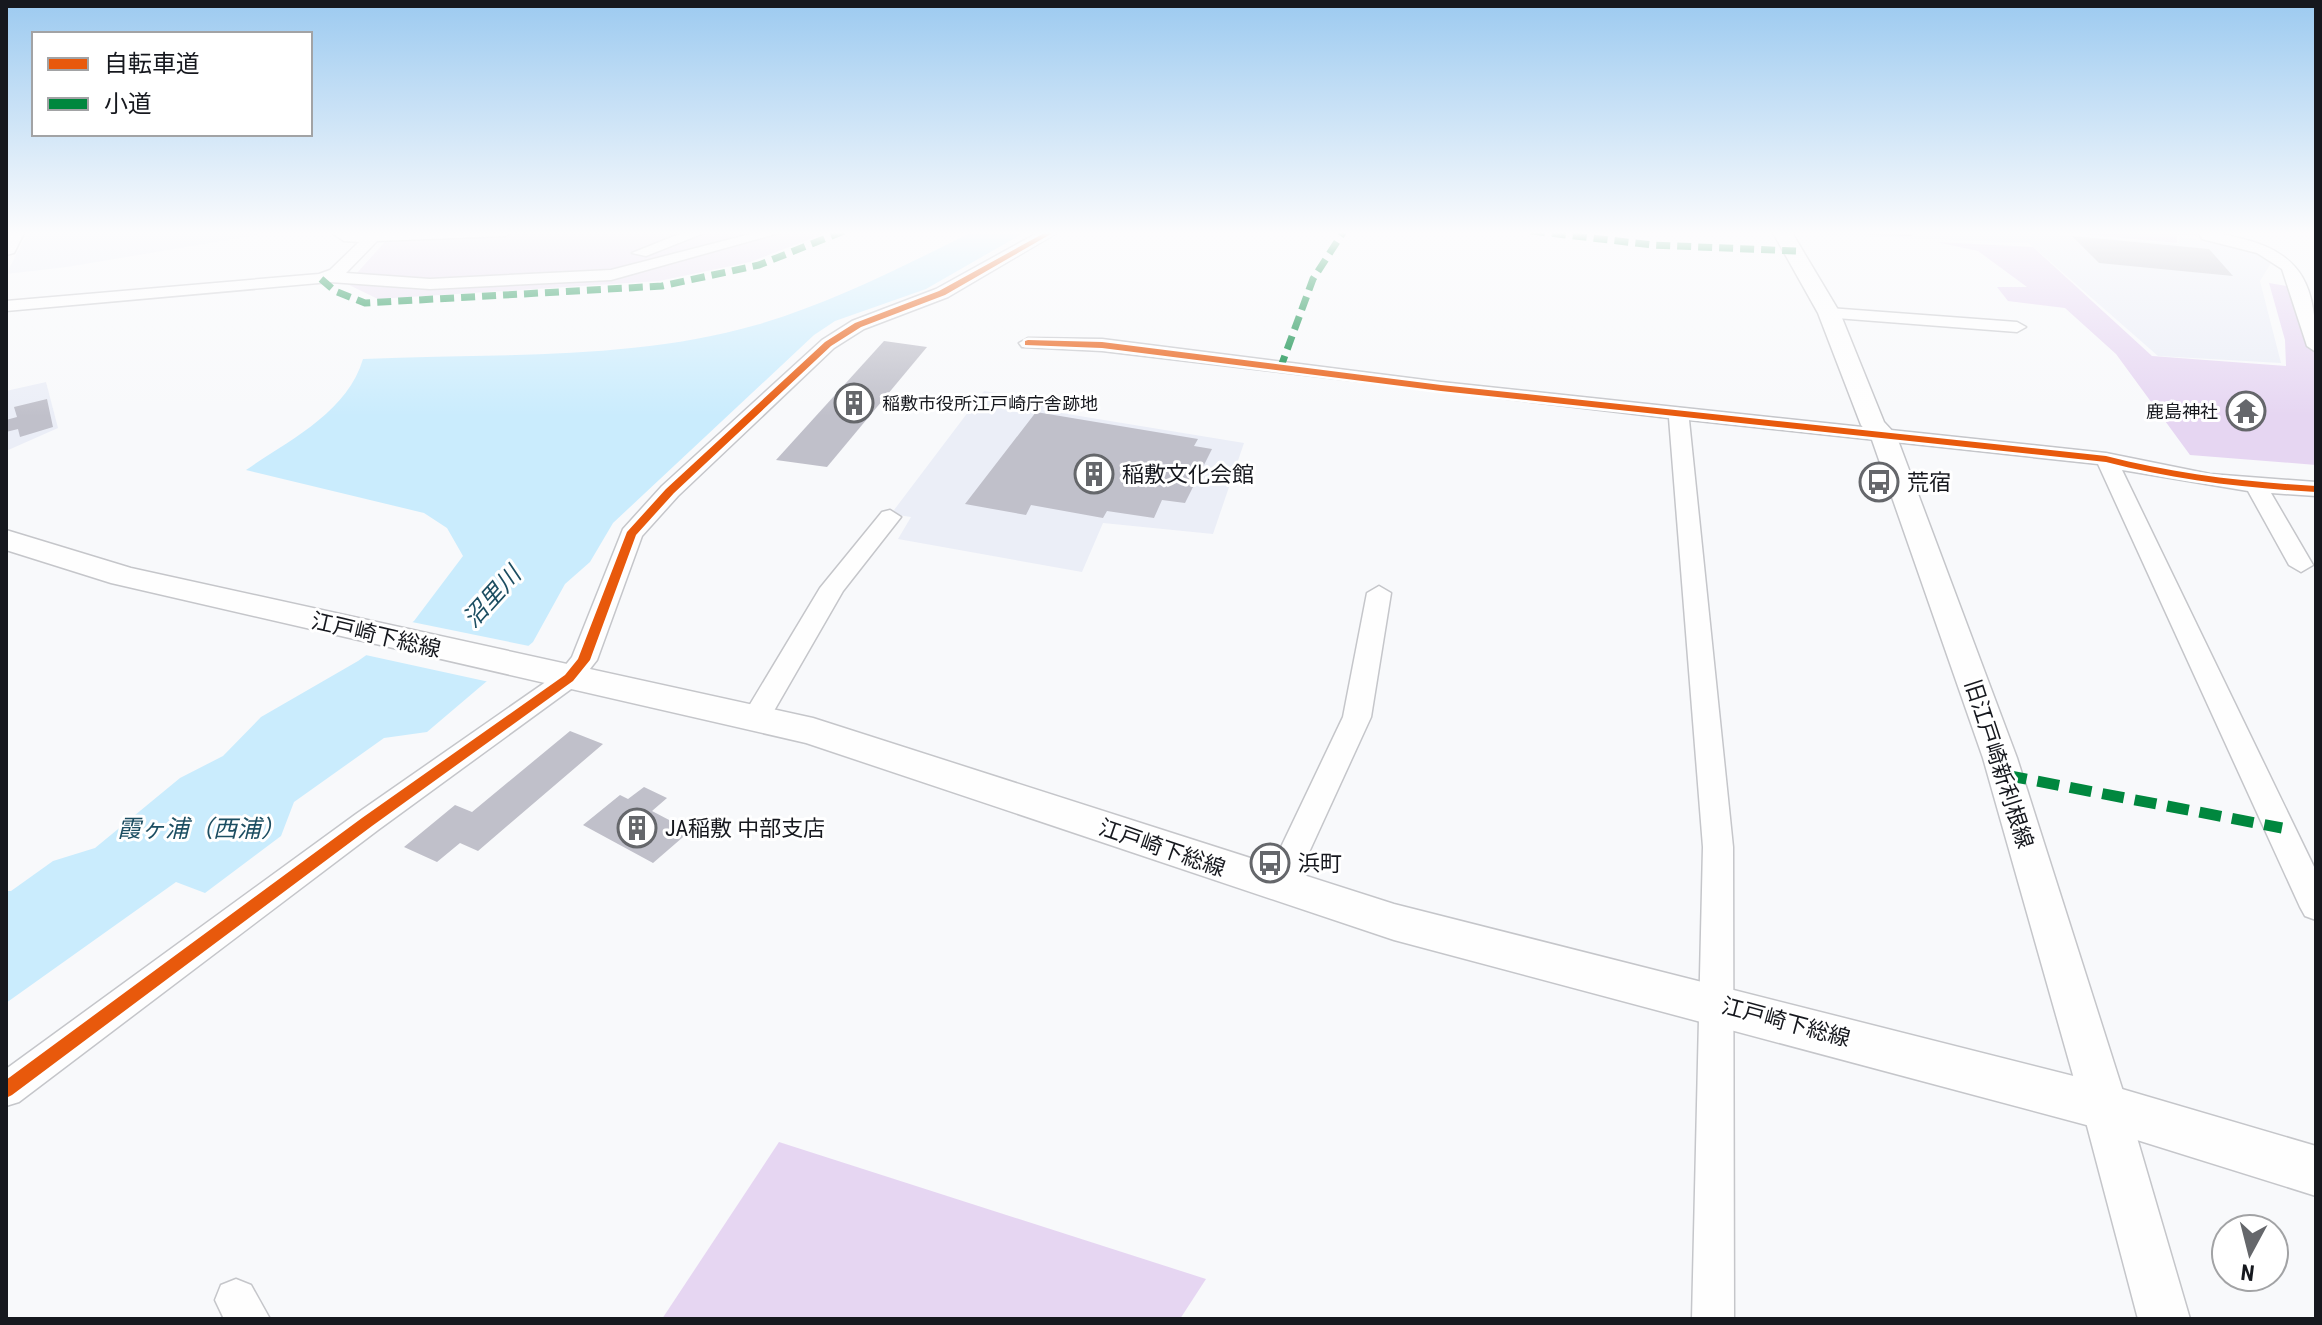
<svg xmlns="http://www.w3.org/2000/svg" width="2322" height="1325" viewBox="0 0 2322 1325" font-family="'Roboto Condensed','Noto Sans JP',sans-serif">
  <rect width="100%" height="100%" fill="#f8f9fb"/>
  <g fill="#ebeef7">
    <polygon points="29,231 281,231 67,267 6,274"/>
    <polygon points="1801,231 2045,231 2062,235 2179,244 2179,236 2276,255 2260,281 2281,363 2158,356 2029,243 1803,234"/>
    <polygon points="46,382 58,428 6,451 6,391"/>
    <polygon points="984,391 1048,401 1043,410 1244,443 1213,534 1103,523 1082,572 898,539 911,517 891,514"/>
  </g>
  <polygon fill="#e8def1" points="355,231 831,231 750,262 659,281 378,299 347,284 393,233 358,234"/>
  <g fill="#e6d6f2">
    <polygon points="2048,231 2205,231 2208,236 2177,235 2177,243"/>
    <polygon points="1936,242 2033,247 2152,356 2286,366 2285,340 2269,283 2293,287 2316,348 2316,465 2190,455 2116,354 2065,308 2008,301 1997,287 2027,287 1978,251"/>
    <polygon points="779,1142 1206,1279 1180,1319 662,1319"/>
  </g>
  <path fill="#caecfd" d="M974 231H1027L926 289 835 321 814 335 613 523 590 562 565 584 533 642 427 732 384 738 294 802 281 836 205 893 176 882 6 1003V891H11L53 861 95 848 180 778 223 756 261 717 358 661 414 621 463 556 447 528 424 513 246 470C289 440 347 413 363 359 492 353 631 361 756 325 832 303 904 266 974 231Z"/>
  <polygon fill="#f8f9fb" points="407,621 534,647 494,683 361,654"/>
  <g fill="#c0c0ca">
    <polygon points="1865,231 1907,231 1913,236 1870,235"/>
    <polygon points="2072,236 2209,249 2233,276 2099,263"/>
    <polygon points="884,341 927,347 827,467 776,460"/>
    <polygon points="47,399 53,427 20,437 18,429 6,432 6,420 17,417 14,407"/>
    <polygon points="1036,412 1198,439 1194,446 1212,449 1185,503 1162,500 1154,518 1107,511 1103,518 1031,505 1026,515 965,504"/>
    <polygon points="570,731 603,744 478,851 460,843 437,862 404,847 455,805 472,812"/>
    <polygon points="644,787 667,798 652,811 690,831 653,863 583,825 620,795 628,799"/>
  </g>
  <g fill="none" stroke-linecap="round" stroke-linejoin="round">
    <g stroke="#c5c6ca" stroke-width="3">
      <g id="minor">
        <polygon points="329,231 513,231 505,236 377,241 346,273 430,279 611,270 762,231 786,231 611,280 430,289 330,282 6,311 6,301 319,274 330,270 359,242 344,241"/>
        <polygon points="687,231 709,231 646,256 632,253"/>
        <polygon points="1041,231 1060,231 948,297 864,329 834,348 678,496 642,536 597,660 578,684 378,830 19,1102 6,1106 6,1069 356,814 560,672 572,657 623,529 662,486 822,340 852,321 936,289"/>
        <path d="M2198 231C2212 230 2225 235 2239 238 2305 253 2316 289 2316 352L2307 346 2282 269 2257 253 2202 239Z"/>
        <polygon points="1829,308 2017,322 2026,327 2017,332 1823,317 1823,309"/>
        <polygon points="1028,338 1102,339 1441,382 2106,453 2210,474 2316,482 2316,496 2271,493 2313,565 2301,572 2289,565 2248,491 2122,470 2316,871 2316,920 2305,916 2300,907 2098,464 1689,420 1733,847 1734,1319 1692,1319 1703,847 1669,418 1102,351 1022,347 1019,343"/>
        <polygon points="890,510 901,517 843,591 767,723 747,723 743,716 820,588 882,512"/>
        <polygon points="1379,586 1391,593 1371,717 1289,896 1278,899 1267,896 1262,887 1343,717 1367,593"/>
        <polygon points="236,1279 251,1285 270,1319 224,1319 215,1300 221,1285"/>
      </g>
    </g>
    <g stroke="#c5c6ca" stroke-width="3">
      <polygon id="tertiary" points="1772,231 1791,231 1840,313 1884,422 1896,435 2017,758 2128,1107 2190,1319 2138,1319 2082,1107 1983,758 1871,437 1861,425 1818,313"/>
    </g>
    <g stroke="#c5c6ca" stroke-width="3">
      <g id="secondary">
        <polygon points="6,231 25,231 14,253 6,255"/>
        <polygon points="6,530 131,568 813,718 1394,904 2105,1084 2316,1146 2316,1196 2105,1130 1394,940 806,743 111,583 6,550"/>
      </g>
    </g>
    <use href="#minor" fill="#fefefe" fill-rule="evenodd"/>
    <use href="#tertiary" fill="#fefefe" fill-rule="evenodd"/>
    <use href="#secondary" fill="#fefefe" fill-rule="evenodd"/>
    <g stroke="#00873e" stroke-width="7" stroke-dasharray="14 7" stroke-linecap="butt">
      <polyline points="1531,231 1653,245 1796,251"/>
      <polyline points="321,279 335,291 365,303 662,286 759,265 844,231"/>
      <polyline points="1280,369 1313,279 1344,231"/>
    </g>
    <polyline stroke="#00873e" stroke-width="11" stroke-dasharray="22 11" stroke-linecap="butt" points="2005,775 2282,828"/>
    <g stroke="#fff" stroke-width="5">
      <g id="cycleway">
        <polygon points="1048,231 1056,231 945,295 861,327 831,346 674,493 636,535 590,660 573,681 372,826 12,1095 6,1098 6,1080 362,818 565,675 578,659 627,532 666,489 825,342 855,323 939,291"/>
        <path d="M1028 340 1102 342 1441 385 2106 456C2175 474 2245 482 2316 486V492C2245 488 2175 480 2106 462L1441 391 1102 348 1025 345V341Z"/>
      </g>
    </g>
    <use href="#cycleway" fill="#e8590c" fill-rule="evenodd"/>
  </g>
  <linearGradient id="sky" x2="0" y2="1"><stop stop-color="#9ccaf0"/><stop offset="0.56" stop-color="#fcfcfd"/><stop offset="1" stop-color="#fcfcfd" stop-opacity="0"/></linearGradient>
  <rect width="2322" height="416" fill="url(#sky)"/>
  <defs>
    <g id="building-ring" transform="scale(2)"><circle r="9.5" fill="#fff" stroke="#65676b" stroke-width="1.5"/><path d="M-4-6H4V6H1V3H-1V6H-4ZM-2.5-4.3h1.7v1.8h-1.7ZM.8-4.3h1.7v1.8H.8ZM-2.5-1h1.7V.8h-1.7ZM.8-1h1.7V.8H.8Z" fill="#65676b"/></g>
    <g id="temple-ring" transform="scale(2)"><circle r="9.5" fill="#fff" stroke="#65676b" stroke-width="1.5"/><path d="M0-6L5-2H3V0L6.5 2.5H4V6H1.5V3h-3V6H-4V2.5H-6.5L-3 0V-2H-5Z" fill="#65676b"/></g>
    <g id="bus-ring" transform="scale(2)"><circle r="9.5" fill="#fff" stroke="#65676b" stroke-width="1.5"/><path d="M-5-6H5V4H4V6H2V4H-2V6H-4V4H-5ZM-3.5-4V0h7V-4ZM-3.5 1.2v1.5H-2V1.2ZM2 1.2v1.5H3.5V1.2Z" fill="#65676b"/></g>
  </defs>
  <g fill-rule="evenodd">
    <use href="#building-ring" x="854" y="403"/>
    <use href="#temple-ring" x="2246" y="411"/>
    <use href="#building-ring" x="1094" y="474"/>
    <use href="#bus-ring" x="1879" y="482"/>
    <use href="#building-ring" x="637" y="828"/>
    <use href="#bus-ring" x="1270" y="863"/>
  </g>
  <g text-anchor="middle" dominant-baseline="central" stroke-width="6" stroke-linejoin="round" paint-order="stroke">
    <g font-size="18" fill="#16181e" stroke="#fff" text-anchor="start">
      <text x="882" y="403">稲敷市役所江戸崎庁舎跡地</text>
      <text x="2218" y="411" text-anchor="end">鹿島神社</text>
    </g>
    <g font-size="22" fill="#16181e" stroke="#fff" text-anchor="start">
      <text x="1122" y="474">稲敷文化会館</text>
      <text x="1907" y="482">荒宿</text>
      <text x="665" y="828">JA稲敷 中部支店</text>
      <text x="1298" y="863">浜町</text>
    </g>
    <g font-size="22" fill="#16181e" stroke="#fff">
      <text transform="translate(376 635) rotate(13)">江戸崎下総線</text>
      <text transform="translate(1999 764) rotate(72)">旧江戸崎新利根線</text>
      <text transform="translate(1162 848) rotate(19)">江戸崎下総線</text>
      <text transform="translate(1786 1022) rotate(15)">江戸崎下総線</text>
    </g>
    <g font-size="24" font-style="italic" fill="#1c4e62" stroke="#fff">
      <text transform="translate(492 597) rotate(-48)">沼里川</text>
      <text x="201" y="829">霞ヶ浦（西浦）</text>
    </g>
  </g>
  <rect width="2322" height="1325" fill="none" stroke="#16181e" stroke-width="16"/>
  <rect x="32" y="32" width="280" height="104" fill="#ffffff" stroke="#a2a3a5" stroke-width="2"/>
  <rect x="48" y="58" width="40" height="12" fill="#e8590c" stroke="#a2a3a5" stroke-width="2"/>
  <text x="104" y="72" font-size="24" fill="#16181e">自転車道</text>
  <rect x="48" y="98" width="40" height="12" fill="#00873e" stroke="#a2a3a5" stroke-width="2"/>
  <text x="104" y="112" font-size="24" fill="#16181e">小道</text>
  <g transform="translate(2250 1253) rotate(187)"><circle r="38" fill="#ffffff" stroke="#a2a3a5" stroke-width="2"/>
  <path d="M0-6L14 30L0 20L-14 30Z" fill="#65676b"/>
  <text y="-12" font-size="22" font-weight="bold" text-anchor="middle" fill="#16181e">N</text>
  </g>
</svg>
